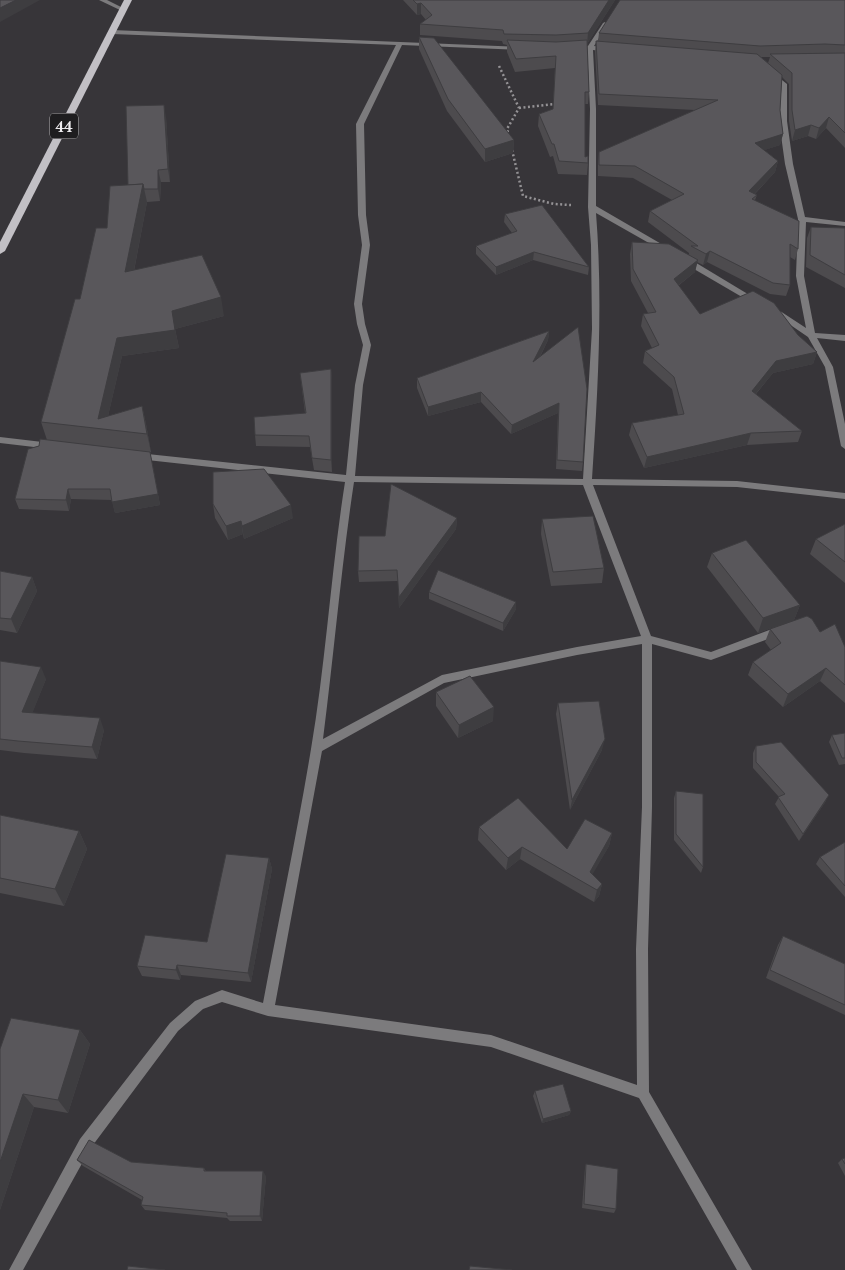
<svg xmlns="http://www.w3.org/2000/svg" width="845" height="1270" viewBox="0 0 845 1270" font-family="'PT Serif',serif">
  <rect width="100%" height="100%" fill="#373539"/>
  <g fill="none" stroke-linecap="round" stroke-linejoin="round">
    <g stroke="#949295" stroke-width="2.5" stroke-dasharray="2 2.5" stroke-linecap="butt">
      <polyline points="499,66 519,108 507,129 509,137"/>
      <polyline points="519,108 555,104"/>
      <polyline points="512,150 523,196 554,204 571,205"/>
    </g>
    <g fill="#7c7b7d" fill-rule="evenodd">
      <polygon points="99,0 107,0 127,10 122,11"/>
      <path d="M605 22 608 24 594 46 608 48 611 50 608 52 593 50 596 109V206L670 249 669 251H663L596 213C603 301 598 390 592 479L737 481 845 493V499L737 487 593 485 651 636 711 652 780 626 784 627 785 630 784 633 711 660 652 644V807L648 949 649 1092 752 1270H737L639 1098 491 1047 268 1016 222 1002 203 1009 178 1031 90 1149 23 1270H9L80 1139 170 1023 195 1001 222 990 263 1003C279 918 297 834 311 749 326 661 331 571 345 482L138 459 134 456 138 453 346 475 355 385 363 345 357 324 354 304 362 245 358 215 356 124 396 45 112 34 109 32 112 30 521 47V49L519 50 402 45 364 124 366 215 370 245 362 304 365 324 371 345 363 385 355 476 583 479 592 329 591 245 588 207 590 109 587 50 583 48 588 46 603 23ZM354 482 583 485 641 636 577 647 442 675 323 739C334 654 341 568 354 482ZM642 644V807L636 949 637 1085 491 1035 275 1005 322 751 444 683 577 655Z"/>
      <polygon points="772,72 787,84 787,121 793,164 805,217 845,222 845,226 806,222 804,276 815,333 845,335 845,341 817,338 833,367 845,424 845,449 841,446 825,367 808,337 770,311 771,309 777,309 806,328 796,276 798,219 785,164 779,121 781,85 769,74"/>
      <polygon points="682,258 688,258 761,302 760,304 754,304 682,262"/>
      <polygon points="0,437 51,443 55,446 51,449 0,443"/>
    </g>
    <polygon fill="#c2c0c5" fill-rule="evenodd" points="124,0 132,0 5,251 0,254 0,242"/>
  </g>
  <g fill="#4d4b4e" fill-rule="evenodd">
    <polygon points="403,0 615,0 587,44 589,92 588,104 585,104 585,157 588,163 587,175 558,174 553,156 550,157 538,126 539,114 553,109 555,68 515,72 507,52 507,45 503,44 502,41 420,35 420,24 426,20 421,14 417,15"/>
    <path d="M845 0V148L826 128 816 139 808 136 792 141 789 121V84L782 77 780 110 783 134 780 145 764 150 778 161 775 172 755 194 757 195 755 200 798 249 795 260 790 257V285L786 296 770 294 707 262 703 265 697 262 695 272 678 286 700 314 798 335 817 352 813 364 773 373 756 394 802 431 798 442 747 445 644 468 629 435 632 423 678 415 672 389 643 363 645 351 652 348 641 326 643 314 648 313 631 281 630 254 632 242 689 255V253L648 222 650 211 672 200 633 178 598 176V163L599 152 695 110 598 105 595 52 596 41H598L599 33ZM761 57H770L768 63Z"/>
    <polygon points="419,37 514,140 513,153 485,162 447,111 419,49"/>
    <polygon points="166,117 170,182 161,182 160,201 147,202 134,271 224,316 175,329 179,348 122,356 108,416 142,406 146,424 151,452 150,452 160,505 115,513 112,500 71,499 69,511 19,509 15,499 39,446 47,440 41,422 80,299 107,228 128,185"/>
    <polygon points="505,214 589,267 588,275 533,260 496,275 476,254 476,246 512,233 504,222"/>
    <polygon points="811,227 845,228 845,288 806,267 807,238"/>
    <polygon points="549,331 548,340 540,357 583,462 582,471 556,469 558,413 511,434 481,402 428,416 417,388 417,378"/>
    <polygon points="331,369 332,380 332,472 314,470 310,447 256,446 255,435 305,413 300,373"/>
    <polygon points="213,504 293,518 244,539 243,534 228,540 215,518"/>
    <polygon points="457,518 456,529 399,608 398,581 359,582 358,571 385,536"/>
    <polygon points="542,519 604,568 602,583 551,586 541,534"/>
    <polygon points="845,524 845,583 810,554 816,539"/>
    <polygon points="712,553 800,605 794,620 758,633 707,567"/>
    <polygon points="0,571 32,577 37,591 17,633 0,630"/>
    <polygon points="429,592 516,602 516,609 503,631 429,599"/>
    <polygon points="770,629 820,632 845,647 845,703 820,681 783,707 748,675 753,662 771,650 765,642"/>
    <polygon points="0,661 46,679 32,713 104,730 97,759 24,753 0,750"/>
    <polygon points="436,692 493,721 458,738 436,706"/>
    <polygon points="558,703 602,750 570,810 556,714"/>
    <polygon points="845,733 845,764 839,765 829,742 832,735"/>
    <polygon points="756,746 826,801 799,841 775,804 779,797 753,768 753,753"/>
    <polygon points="676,791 703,867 701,873 674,840 674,798"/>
    <polygon points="0,815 79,831 87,849 64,906 0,893"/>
    <polygon points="479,827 567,849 612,833 609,846 592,874 602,884 599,896 594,902 520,859 506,870 478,840"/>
    <polygon points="845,842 845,897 816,864 820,857"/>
    <polygon points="269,858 272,869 251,982 181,975 180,980 142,976 137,966 207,942"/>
    <polygon points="783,936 845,964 845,1015 766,978 778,945"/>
    <polygon points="80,1030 90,1044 68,1113 34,1107 0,1210 0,1049"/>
    <polygon points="535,1091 571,1111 569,1115 542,1123 533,1096"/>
    <polygon points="845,1158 845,1176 838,1163 842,1159"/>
    <polygon points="77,1160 131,1162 204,1168 206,1171 266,1176 262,1221 230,1221 227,1218 145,1210 141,1205 142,1200 83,1166"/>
    <polygon points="586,1164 616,1209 614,1213 582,1208 585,1168"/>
  </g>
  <g fill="#3e3d40">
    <polygon points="16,0 40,0 0,22 0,8"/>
    <polygon points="609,0 615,0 587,44 588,33"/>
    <polygon points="421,3 421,14 417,15 417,4"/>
    <polygon points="164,105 166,117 170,182 168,169"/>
    <polygon points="829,117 826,128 816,139 819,128"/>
    <polygon points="811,125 808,136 792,141 795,130"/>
    <polygon points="783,134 780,145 753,154 755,143"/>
    <polygon points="514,140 513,153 485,162 485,149"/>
    <polygon points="778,161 775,172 746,203 749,191"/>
    <polygon points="158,170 161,182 160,201 158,189"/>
    <polygon points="143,184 147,202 130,291 125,272"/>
    <polygon points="710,251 707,262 703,265 706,254"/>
    <polygon points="534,252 533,260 496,275 496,267"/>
    <polygon points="698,260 695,272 671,291 674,279"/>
    <polygon points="221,297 224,316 175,329 179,348 122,356 105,429 98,419 117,338 172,311"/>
    <polygon points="549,331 548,340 532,372 533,362"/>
    <polygon points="817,352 813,364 773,373 748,403 752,391 776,361"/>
    <polygon points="331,369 332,380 332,472 331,460"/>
    <polygon points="481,392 481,402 428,416 428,407"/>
    <polygon points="559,403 558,413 511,434 512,425"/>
    <polygon points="142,406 146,424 151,452 147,434"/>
    <polygon points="751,433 747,445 644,468 647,457"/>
    <polygon points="150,452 160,505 115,513 112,502"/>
    <polygon points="68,489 71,499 69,511 66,500"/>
    <polygon points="291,505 293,518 244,539 242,526"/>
    <polygon points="457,518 456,529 399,608 399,597"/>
    <polygon points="241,521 243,534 228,540 226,526"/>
    <polygon points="32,577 37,591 17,633 11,619"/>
    <polygon points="516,602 516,609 503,631 503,623"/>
    <polygon points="800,605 794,620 758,633 763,618"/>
    <polygon points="41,667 46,679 28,724 22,712"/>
    <polygon points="826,668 820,681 783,707 788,694"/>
    <polygon points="494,707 493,721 458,738 459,725"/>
    <polygon points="100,718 104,730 97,759 92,747"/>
    <polygon points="605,739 602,750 570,810 572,800"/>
    <polygon points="829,795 826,801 799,841 803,834"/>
    <polygon points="79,831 87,849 64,906 55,889"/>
    <polygon points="612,833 609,846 587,884 590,872"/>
    <polygon points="522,847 520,859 506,870 508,858"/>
    <polygon points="269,858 272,869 251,982 248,973"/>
    <polygon points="602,884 599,896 594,902 597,890"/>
    <polygon points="177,965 181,975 180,980 176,970"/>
    <polygon points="80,1030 90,1044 68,1113 58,1100"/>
    <polygon points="23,1094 34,1107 0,1210 0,1162"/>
    <polygon points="571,1111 569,1115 542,1123 543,1119"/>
    <polygon points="263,1171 266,1176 262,1221 260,1216"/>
  </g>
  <g fill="#59575b" stroke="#3e3d40">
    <polygon points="0,0 16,0 0,8"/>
    <polygon points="413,0 609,0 588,33 556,35 504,34 503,30 420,24 432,15 421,3 417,4"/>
    <polygon points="620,0 845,0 845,45 825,44 760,46 599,33"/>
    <polygon points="419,37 434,38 514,140 485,149 448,99"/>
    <polygon points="507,40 556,42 587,40 589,92 585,92 585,157 588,156 588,163 559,161 554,144 552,144 539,114 553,109 556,56 516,59"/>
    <polygon points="596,41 757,54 782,75 780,110 783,134 755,143 778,161 749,191 757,195 752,199 799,221 798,249 790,244 790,285 773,283 710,251 706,254 691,246 698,246 650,211 684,194 635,166 599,165 599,152 718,100 599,94"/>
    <polygon points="845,53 845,133 829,117 819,128 811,125 795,130 792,110 792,73 770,54"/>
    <polygon points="164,105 168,169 158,170 158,189 144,189 143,184 128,185 126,106"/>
    <polygon points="143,184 125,272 202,255 221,297 172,311 175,330 117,338 98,419 142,406 147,434 41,422 75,299 80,299 96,228 107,228 110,186"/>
    <polygon points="542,205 589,267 534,252 496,267 476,246 517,231 505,214"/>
    <polygon points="811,227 845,228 845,275 810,255"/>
    <polygon points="632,242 669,244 698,260 674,279 700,314 753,291 774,303 798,335 817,352 776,361 752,391 802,431 751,433 647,457 632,423 684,414 674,377 645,351 659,345 643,314 656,312 633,269"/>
    <polygon points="578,327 587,389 583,462 557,460 559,403 512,425 481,392 428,407 417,378 549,331 533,362"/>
    <polygon points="331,369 331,460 312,458 309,436 255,435 254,417 306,413 300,373"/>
    <polygon points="40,439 150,452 158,494 112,502 110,489 68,489 66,500 15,499 28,449 39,446"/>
    <polygon points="264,469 291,505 242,526 241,521 226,526 213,504 213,472"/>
    <polygon points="391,484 457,518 399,597 397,570 358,571 359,536 385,536"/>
    <polygon points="593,516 604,568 553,572 542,519"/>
    <polygon points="845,524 845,562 816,539"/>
    <polygon points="746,540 800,605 763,618 712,553"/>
    <polygon points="438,570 516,602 503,623 429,592"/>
    <polygon points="0,571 32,577 11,619 0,618"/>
    <polygon points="807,616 812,619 820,632 835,624 845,647 845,685 826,668 788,694 753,662 781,643 770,629"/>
    <polygon points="0,661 41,667 22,712 100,718 92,747 18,741 0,739"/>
    <polygon points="470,676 494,707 459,725 436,692"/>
    <polygon points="599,701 605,739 572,800 558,703"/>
    <polygon points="845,733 845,758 842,758 832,735"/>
    <polygon points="781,742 829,795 803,834 778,797 785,794 756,762 756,746"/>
    <polygon points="676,791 703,794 703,867 676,834"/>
    <polygon points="518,798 567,849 585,819 612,833 590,872 602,884 597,890 522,847 508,858 479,827"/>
    <polygon points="0,815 79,831 55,889 0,878"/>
    <polygon points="845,842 845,886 820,857"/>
    <polygon points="226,854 269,858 248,973 177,965 176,970 137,966 145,935 207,942"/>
    <polygon points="783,936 845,964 845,1005 770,970"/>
    <polygon points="11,1018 80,1030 58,1100 23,1094 0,1162 0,1049"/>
    <polygon points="563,1084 571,1111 543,1119 535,1091"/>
    <polygon points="89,1140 131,1162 204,1168 204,1171 263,1171 260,1216 227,1216 227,1213 141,1205 143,1197 77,1160"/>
    <polygon points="845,1158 845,1164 842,1159"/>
    <polygon points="586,1164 618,1169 616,1209 584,1204"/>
    <polygon points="128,1266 165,1270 127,1270"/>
    <polygon points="470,1266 512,1270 469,1270"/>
  </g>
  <g text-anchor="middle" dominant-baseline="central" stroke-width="5" stroke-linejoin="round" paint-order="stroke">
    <rect fill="#1e1d1f" stroke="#b0afb1" stroke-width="1" x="50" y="113.5" width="28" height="25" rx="4"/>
    <g font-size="15" font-weight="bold" fill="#efedf0">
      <text x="64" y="126">44</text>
    </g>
  </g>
</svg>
